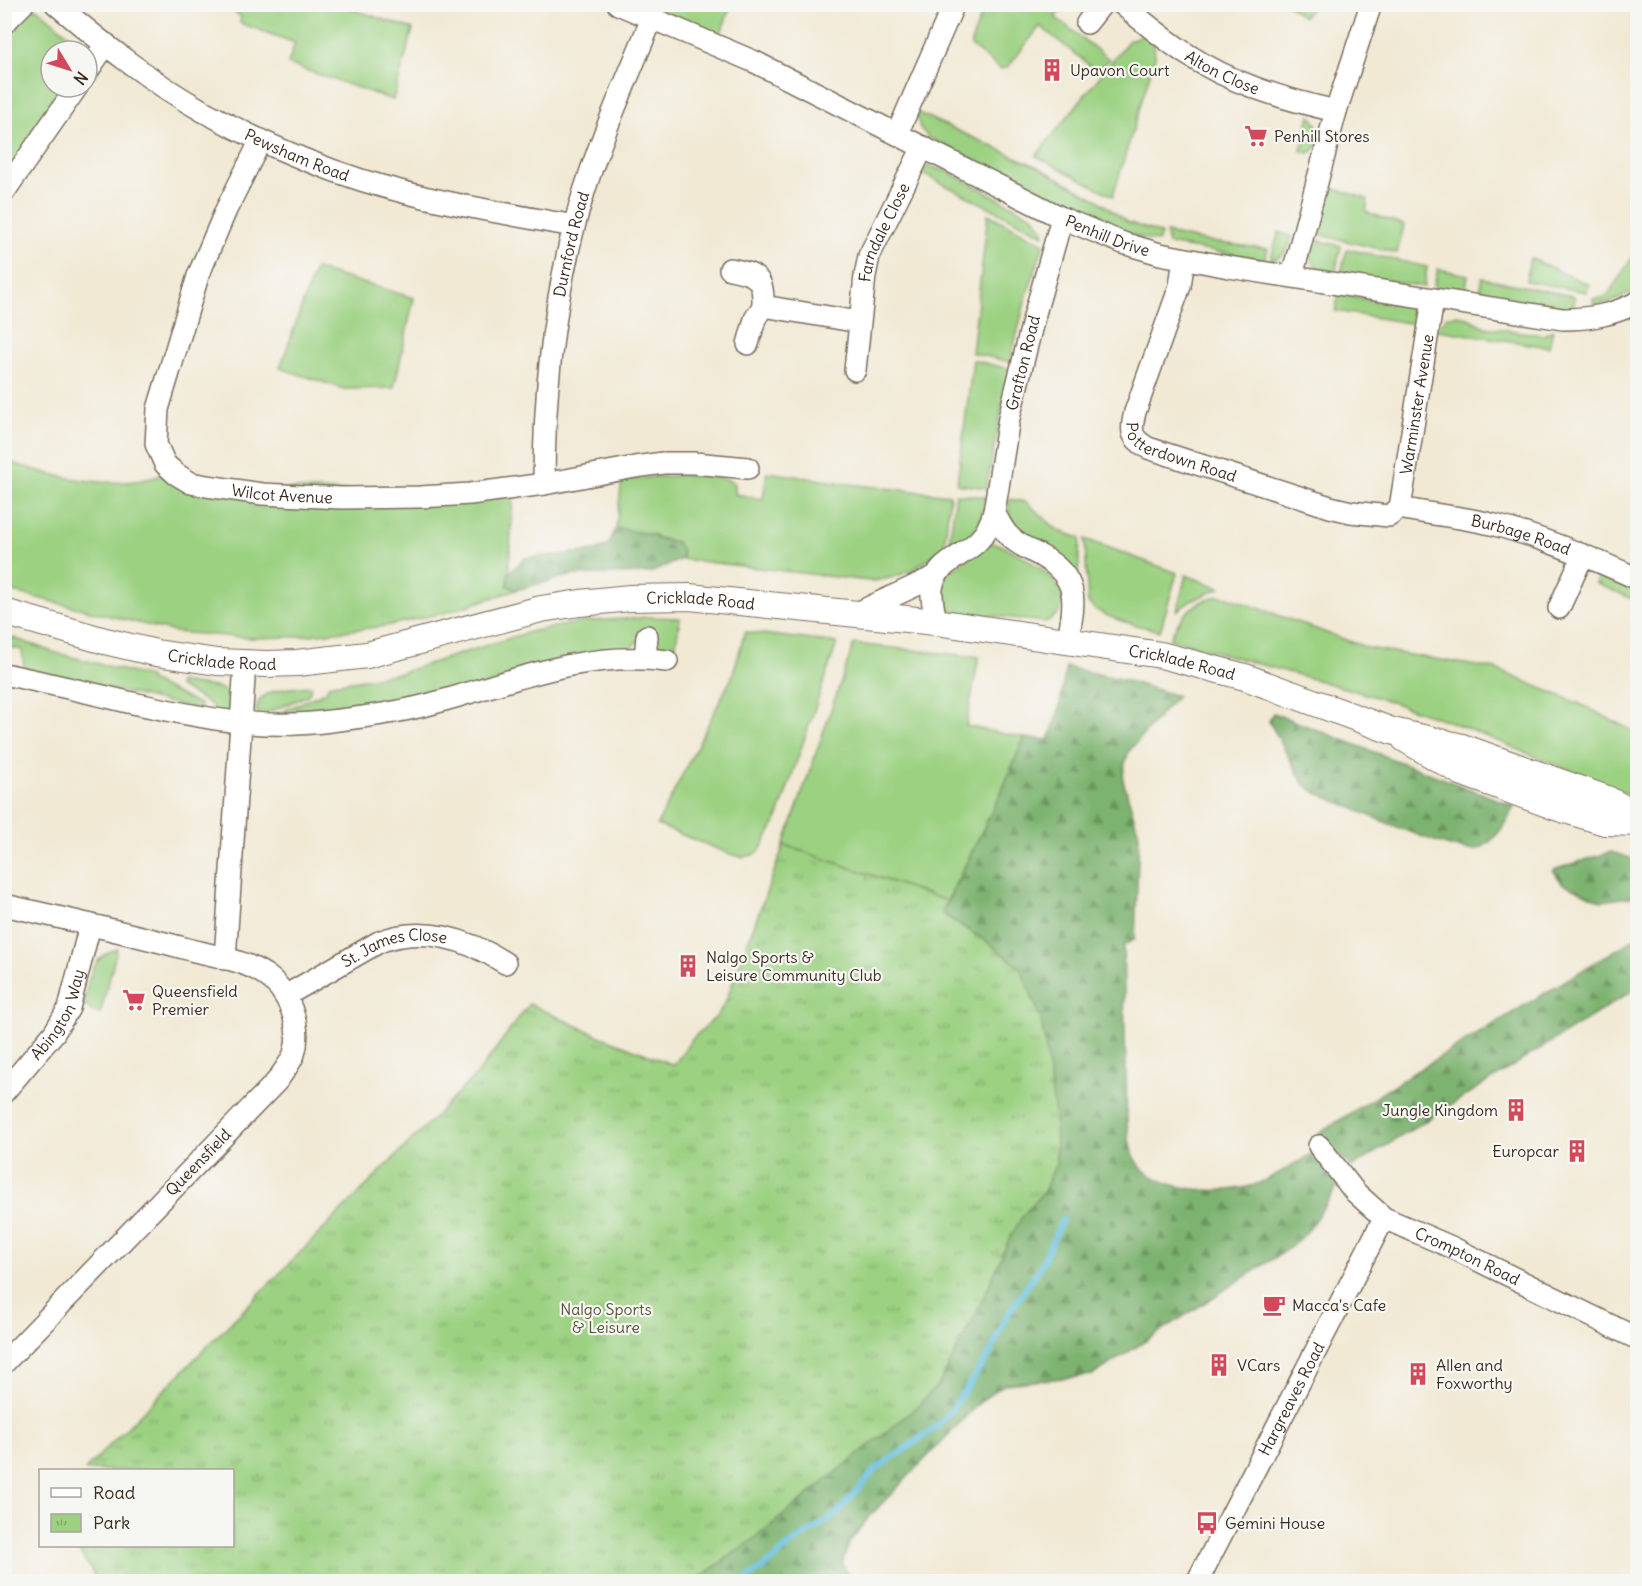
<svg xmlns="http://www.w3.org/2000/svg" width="1642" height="1586" viewBox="0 0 1642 1586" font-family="Delius,sans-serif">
  <defs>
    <pattern id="forest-firs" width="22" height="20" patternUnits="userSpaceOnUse" patternTransform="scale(1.5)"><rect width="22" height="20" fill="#7db370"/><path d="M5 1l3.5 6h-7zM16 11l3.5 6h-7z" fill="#68925b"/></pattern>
    <pattern id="park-tufts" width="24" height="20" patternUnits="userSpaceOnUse" patternTransform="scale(1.5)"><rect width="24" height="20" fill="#9cd182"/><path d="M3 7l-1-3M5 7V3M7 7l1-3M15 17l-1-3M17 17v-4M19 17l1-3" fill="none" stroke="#80aa6a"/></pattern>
  </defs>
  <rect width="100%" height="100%" fill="#f6f6f2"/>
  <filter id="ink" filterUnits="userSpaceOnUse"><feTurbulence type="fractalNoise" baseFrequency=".0167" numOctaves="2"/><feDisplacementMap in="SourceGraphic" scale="12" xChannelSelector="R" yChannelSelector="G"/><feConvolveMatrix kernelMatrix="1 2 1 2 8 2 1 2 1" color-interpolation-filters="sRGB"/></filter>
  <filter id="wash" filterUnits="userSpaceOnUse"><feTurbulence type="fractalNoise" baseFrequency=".008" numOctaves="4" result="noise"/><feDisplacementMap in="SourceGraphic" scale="24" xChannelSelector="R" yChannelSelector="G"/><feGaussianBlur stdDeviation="1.35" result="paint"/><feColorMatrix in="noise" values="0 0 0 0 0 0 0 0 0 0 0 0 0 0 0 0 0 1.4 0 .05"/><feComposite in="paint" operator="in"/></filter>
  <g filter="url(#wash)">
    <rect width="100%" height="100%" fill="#f1e9d4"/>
    <g fill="#9cd182" stroke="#6c7e50" stroke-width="1.5">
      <polygon points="729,4 731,5 720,36 647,5"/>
      <polygon points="225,5 339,5 413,29 393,100 288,64 295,43 240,23 241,17"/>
      <polygon points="985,5 1065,5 1055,17 1109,59 1098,72 1040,26 1008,67 1000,69 971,46 971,43"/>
      <polygon points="1288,5 1315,5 1303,17"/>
      <polygon points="30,8 37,9 43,13 87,51 51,51 51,87 66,87 5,178 5,32"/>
      <polygon points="1144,34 1154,43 1155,57 1113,196 1036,156 1128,41"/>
      <path d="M916 112 1038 167 1098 200 1127 222 1159 233 1161 235 1158 242C1115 232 1075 211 1036 191 1000 173 965 155 929 138L920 128Z"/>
      <path d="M1310 115C1320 126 1326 145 1309 153L1301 151Z"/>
      <polygon points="929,166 947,171 1034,217 1042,227 1044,235 919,172"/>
      <polygon points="1329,187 1368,199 1366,212 1404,225 1397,253 1317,234"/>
      <polygon points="988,214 1044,244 1025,301 1010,362 972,353"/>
      <path d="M1279 232 1292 237C1289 250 1283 257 1270 261Z"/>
      <polygon points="1166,233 1210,242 1268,249 1265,260 1168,244"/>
      <path d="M1313 239 1341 246 1335 273C1315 269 1308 263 1309 241Z"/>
      <polygon points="1347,249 1427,267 1424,287 1341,273"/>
      <polygon points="1637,250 1637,289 1619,299 1594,306 1593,299 1602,298 1608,295"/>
      <polygon points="1530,258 1590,285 1586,292 1526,281"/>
      <polygon points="315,269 414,298 394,388 344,389 280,368"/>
      <polygon points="1438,269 1468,275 1465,292 1435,289 1434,285"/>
      <polygon points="1482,278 1574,296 1574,308 1565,309 1484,296 1480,287"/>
      <polygon points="1339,294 1407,306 1417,316 1421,325 1335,311"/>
      <polygon points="1457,315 1466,317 1485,327 1543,335 1553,330 1549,347 1437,330 1446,317"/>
      <polygon points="973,360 1010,369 986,488 957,484"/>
      <path d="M4 460C52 477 113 492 162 475L177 485 513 497 508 586 516 590 447 612 386 626 293 637 252 638 175 632 5 590Z"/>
      <path d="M767 472 857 485 950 495 944 547C918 567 903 579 869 581L682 559V551L676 542 616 528 622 480C644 478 721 469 735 484V494L763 499Z"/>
      <polygon points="956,494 986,497 979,528 948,551"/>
      <path d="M1009 499 1026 502 1059 531 1080 538 1078 581 1020 534C1011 523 1008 514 1009 499Z"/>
      <path d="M1085 539 1177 573 1160 631C1136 624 1106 621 1088 603Z"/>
      <path d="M994 543C1019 550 1098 597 1045 622L953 611 946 606 941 597 945 576 985 545Z"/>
      <polygon points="1186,575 1220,588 1191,601 1177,611"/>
      <polygon points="1599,575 1605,575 1637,591 1637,601 1595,583"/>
      <path d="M1218 596 1228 597 1368 648 1495 669 1580 704 1637 733V798L1451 722 1373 696 1170 639C1179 616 1194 601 1218 596Z"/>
      <path d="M649 617 680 618 674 655C665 654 658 653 655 643L637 641 629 650 408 703 273 716 327 691 328 685 400 673 529 632 581 622Z"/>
      <polygon points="745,632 837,643 776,822 760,850 753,855 742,857 730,854 657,825 732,677"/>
      <polygon points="5,635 53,652 149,677 150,681 201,705 200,710 24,668 22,650 10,647 5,656"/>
      <polygon points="854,644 979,657 966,726 1024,738 1000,795 947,901 784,845"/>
      <path d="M179 682 220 688C229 694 232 701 229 711L212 712 213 706 210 704 178 686Z"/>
      <path d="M311 686 310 692 306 696 262 715 256 711C257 687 294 688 311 686Z"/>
      <path d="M117 949 100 1014 91 1011 84 1003C88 979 91 956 117 949Z"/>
    </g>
    <g fill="url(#forest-firs)" stroke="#5c6e47" stroke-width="1.5">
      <polygon points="616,528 654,535 657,539 676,542 682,551 682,559 650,573 573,575 516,590 508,586 508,574 525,558 596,551 608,545"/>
      <path d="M1066 667 1125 680 1177 696 1129 751 1124 767 1123 780 1139 834 1135 939 1123 946C1124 988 1125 1031 1126 1073 1127 1097 1124 1137 1135 1159 1153 1193 1226 1196 1257 1184 1276 1176 1295 1164 1313 1153L1339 1184 1306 1233 1291 1247 1093 1375 1005 1384 981 1401 869 1517 850 1541 842 1563 852 1581 694 1582 751 1541 918 1406 940 1382 983 1299 1008 1241 1023 1215 1044 1191 1056 1163 1055 1115 1041 1020 1020 968 987 942 942 913 1000 795 1024 738 1049 740 1059 709Z"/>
      <path d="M1273 713 1514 806C1506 823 1495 844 1475 850 1455 855 1340 803 1315 792L1303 783 1269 721Z"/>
      <polygon points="1611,852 1637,860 1637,896 1601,901 1562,883 1553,870"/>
      <polygon points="1637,937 1637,988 1352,1167 1316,1135 1415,1072"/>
    </g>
    <polygon fill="url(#park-tufts)" stroke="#6c7e50" stroke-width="1.5" points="784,845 947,901 942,914 987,942 1020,968 1041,1019 1055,1115 1056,1163 1044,1191 1023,1215 1008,1241 983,1299 940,1382 918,1406 751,1541 694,1581 98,1581 76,1546 232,1546 232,1470 85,1470 478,1073 529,1004 597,1035 674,1065 692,1039 717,1016 726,1001"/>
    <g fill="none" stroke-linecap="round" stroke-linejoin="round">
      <g stroke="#63c0e1" stroke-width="6">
        <polyline points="743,1582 775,1559 788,1546 835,1515 875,1470 936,1427 950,1412 991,1352 1006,1317 1040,1267 1062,1220"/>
        <polyline points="808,1582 809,1581"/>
      </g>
    </g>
  </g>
  <g filter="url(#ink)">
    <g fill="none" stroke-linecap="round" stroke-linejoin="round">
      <g stroke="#7b6d5e" stroke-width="24">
        <g id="minor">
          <path id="s1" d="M56 4C102 43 151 82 203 111 252 138 308 163 361 180 431 202 503 213 574 226"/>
          <path id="s2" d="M618 4 755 62 1062 218 1123 243 1160 254 1229 267 1563 319C1590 319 1613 315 1638 302"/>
          <path id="s3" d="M1122 4C1142 21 1163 38 1185 53 1230 83 1283 99 1336 111"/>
          <polyline points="4,23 23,4"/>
          <polyline points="1087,23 1102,4"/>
          <polyline points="87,72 106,44"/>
          <polyline points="897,134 954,4"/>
          <path id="s4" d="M261 140 226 210 198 276 158 409 156 444 165 464 176 474 191 483 207 486 262 494 341 498 420 497 470 494 544 484 635 467 663 463H694L748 468"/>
          <polyline points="4,192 77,87"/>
          <path id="s5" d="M1184 259 1180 286 1135 412C1130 432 1131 438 1148 448L1330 507 1351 512 1389 516 1400 508"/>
          <path d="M730 269C757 274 764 278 763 306L859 322"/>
          <polyline points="1292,276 1336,111 1371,4"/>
          <polyline points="748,344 755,319 763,306"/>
          <path id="s6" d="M855 370 865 276 869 256 923 147"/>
          <path id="s7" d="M544 484C544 397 552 312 574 227 591 158 625 85 652 18"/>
          <path id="s8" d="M1400 508C1432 515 1464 517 1495 525 1544 538 1592 558 1638 579"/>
          <path id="s9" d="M1400 508 1433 300"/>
          <path id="s10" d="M994 512 1009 418 1034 317 1062 218"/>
          <polyline points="1559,608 1583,555"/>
          <polyline points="857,613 936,576"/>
          <path d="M936 622C934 611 931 599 932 588 936 563 962 557 978 541 986 533 991 523 994 512 999 521 1002 529 1009 536 1018 545 1030 550 1041 556 1080 578 1075 600 1068 640"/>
          <polyline points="645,658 647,636"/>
          <path d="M4 674C46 683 87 692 128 702 198 717 258 731 330 721 367 717 405 712 441 701 516 680 587 650 667 661"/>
          <path d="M4 905C67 919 129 933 191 950 215 956 243 960 264 974 288 989 303 1026 294 1054 290 1064 283 1072 277 1081L4 1363"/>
          <polyline points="225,959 245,664"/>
          <path id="s11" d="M285 996 379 942C421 925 468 939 505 963"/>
          <path id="s12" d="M4 1092 54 1033 69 1008 90 925"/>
          <path id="s13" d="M1319 1146 1355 1192 1384 1218 1451 1247 1638 1339"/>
          <path id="s14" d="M1197 1582 1384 1218"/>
        </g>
      </g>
      <g stroke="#7b6d5e" stroke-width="28">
        <g id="major">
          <path id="s15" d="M4 612 105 641 156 653 217 662 267 664 297 663 367 655 541 609 580 603 630 598 689 597 936 622 1161 655 1245 677 1392 731 1462 747 1607 799 1638 816"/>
          <polyline points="1405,739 1461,772 1556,807 1605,822 1638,823"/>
        </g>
      </g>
      <use href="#minor" stroke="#fff" stroke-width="21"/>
      <use href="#major" stroke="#fff" stroke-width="26"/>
    </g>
  </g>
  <defs>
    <g id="building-bare" transform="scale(1.8)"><path d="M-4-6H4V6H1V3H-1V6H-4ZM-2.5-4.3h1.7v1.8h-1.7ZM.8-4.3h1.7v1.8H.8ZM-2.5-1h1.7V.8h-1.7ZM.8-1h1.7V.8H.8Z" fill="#d1495b" stroke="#f6f6f2" stroke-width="2.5" paint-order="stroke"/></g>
    <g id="supermarket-bare" transform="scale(1.8)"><path d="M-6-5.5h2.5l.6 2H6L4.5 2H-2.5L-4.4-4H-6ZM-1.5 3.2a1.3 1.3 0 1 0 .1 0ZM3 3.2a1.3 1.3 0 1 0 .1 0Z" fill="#d1495b" stroke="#f6f6f2" stroke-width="2.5" paint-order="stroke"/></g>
    <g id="cafe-bare" transform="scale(1.8)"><path d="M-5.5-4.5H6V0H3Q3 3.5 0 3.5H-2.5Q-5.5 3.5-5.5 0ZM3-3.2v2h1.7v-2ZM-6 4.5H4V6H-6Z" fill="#d1495b" stroke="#f6f6f2" stroke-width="2.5" paint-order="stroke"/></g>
    <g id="bus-bare" transform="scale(1.8)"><path d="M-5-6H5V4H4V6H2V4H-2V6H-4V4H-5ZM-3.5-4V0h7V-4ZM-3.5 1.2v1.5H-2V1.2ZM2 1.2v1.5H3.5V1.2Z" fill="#d1495b" stroke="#f6f6f2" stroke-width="2.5" paint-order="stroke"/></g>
  </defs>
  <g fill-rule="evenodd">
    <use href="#building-bare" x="1052" y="70"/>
    <use href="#supermarket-bare" x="1256" y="136"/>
    <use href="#building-bare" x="688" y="966"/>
    <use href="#supermarket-bare" x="134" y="1000"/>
    <use href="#building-bare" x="1516" y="1110"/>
    <use href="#building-bare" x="1577" y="1151"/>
    <use href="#cafe-bare" x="1274" y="1305"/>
    <use href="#building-bare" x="1219" y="1365"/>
    <use href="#building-bare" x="1418" y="1374"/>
    <use href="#bus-bare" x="1207" y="1523"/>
  </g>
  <g text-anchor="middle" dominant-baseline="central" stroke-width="4.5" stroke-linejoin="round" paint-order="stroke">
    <g font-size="16" fill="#3b2a1e" stroke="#f6f6f2" text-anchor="start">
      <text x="1070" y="70">Upavon Court</text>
      <text x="1274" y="136">Penhill Stores</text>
      <text x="706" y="957">Nalgo Sports &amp;<tspan x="706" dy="18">Leisure Community Club</tspan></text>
      <text x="152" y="991">Queensfield<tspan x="152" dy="18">Premier</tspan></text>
      <text x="1498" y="1110" text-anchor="end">Jungle Kingdom</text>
      <text x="1559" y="1151" text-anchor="end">Europcar</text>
      <text x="1292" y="1305">Macca's Cafe</text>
      <text x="1237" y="1365">VCars</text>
      <text x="1436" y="1365">Allen and<tspan x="1436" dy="18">Foxworthy</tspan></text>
      <text x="1225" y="1523">Gemini House</text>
    </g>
    <g font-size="16" fill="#3b2a1e" stroke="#f6f6f2">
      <text stroke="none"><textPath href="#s3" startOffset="122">Alton Close</textPath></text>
      <text stroke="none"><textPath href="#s1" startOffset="286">Pewsham Road</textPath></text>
      <text stroke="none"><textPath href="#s6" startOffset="142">Farndale Close</textPath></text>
      <text stroke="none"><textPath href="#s2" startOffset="542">Penhill Drive</textPath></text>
      <text stroke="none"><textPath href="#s7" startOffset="242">Durnford Road</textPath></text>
      <text stroke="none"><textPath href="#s10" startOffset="152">Grafton Road</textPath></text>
      <text stroke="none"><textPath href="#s9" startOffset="105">Warminster Avenue</textPath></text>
      <text stroke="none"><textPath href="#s5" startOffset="234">Potterdown Road</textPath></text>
      <text stroke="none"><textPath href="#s4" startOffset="470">Wilcot Avenue</textPath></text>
      <text stroke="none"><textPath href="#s8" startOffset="124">Burbage Road</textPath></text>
      <text stroke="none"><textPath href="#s15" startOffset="710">Cricklade Road</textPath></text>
      <text stroke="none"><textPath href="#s15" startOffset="224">Cricklade Road</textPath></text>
      <text stroke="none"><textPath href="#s15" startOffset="1196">Cricklade Road</textPath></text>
      <text stroke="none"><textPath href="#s11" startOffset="122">St. James Close</textPath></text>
      <text stroke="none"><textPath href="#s12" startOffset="96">Abington Way</textPath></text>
      <text transform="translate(198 1162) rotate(-46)">Queensfield</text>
      <text stroke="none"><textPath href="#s13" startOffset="189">Crompton Road</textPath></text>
      <text stroke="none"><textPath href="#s14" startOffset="206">Hargreaves Road</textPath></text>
    </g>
    <g font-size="16" fill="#535437" stroke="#f6f6f2">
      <text x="606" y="1309">Nalgo Sports<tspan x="606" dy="18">&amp; Leisure</tspan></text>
    </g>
  </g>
  <rect width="1642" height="1586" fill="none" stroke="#f6f6f2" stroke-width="24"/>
  <rect x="39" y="1469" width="195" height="78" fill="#f6f6f2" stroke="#aba49d" stroke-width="1.5"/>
  <rect x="51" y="1488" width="30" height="9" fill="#ffffff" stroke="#aba49d" stroke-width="1.5"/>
  <text x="93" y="1499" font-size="18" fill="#3b2a1e">Road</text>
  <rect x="51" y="1514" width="30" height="18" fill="url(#park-tufts)" stroke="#aba49d" stroke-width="1.5"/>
  <text x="93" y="1529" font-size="18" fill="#3b2a1e">Park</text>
  <g transform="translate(69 69) rotate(128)"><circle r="28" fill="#f6f6f2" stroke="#aba49d" stroke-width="1.5"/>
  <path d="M0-4.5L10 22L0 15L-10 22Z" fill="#d1495b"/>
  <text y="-9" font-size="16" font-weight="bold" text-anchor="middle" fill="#3b2a1e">N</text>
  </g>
</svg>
